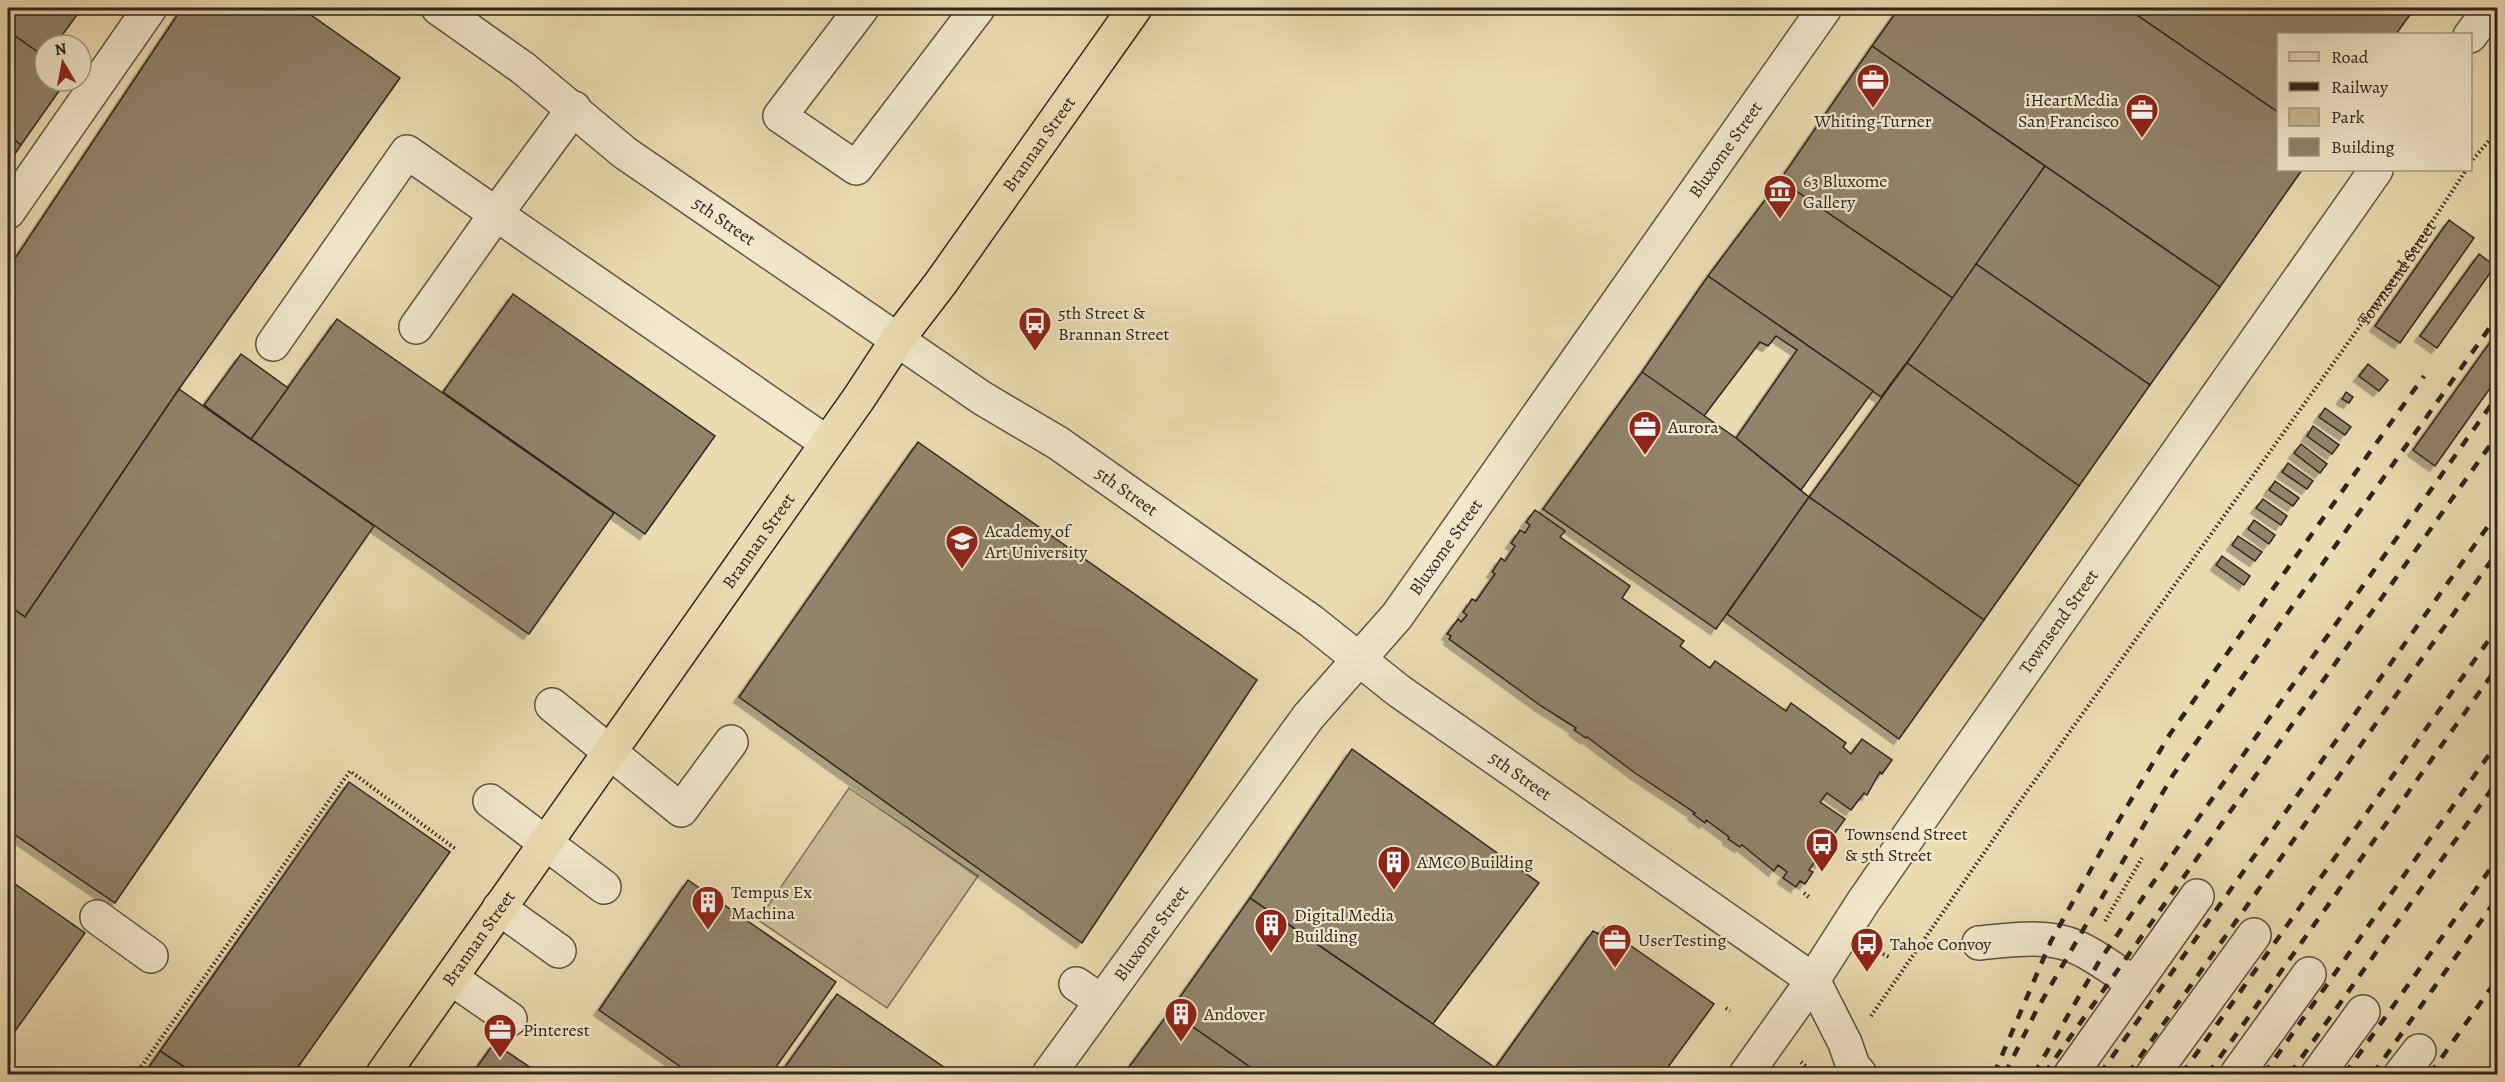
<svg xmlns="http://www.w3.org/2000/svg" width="2505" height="1082" viewBox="0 0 2505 1082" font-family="Alegreya,serif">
  <defs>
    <filter id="shadow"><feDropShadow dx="-5.5" dy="5.5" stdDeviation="0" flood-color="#0004"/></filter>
  </defs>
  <rect width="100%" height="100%" fill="#ebdbb1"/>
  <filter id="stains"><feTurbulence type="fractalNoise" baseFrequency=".00333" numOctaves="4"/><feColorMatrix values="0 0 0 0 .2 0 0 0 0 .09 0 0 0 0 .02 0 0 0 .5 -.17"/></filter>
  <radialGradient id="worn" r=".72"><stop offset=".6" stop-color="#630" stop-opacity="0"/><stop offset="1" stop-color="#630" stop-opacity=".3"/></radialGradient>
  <polygon fill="#cbbc98" stroke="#7e705b" stroke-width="1.5" points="849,788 978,876 887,1008 758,920"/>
  <g fill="#91836a" stroke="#30241e" stroke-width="1.5" filter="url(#shadow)">
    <polygon points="8,8 82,8 55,45 45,45 45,57 8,31"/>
    <polygon points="182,8 301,8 400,78 179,389 25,617 8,605 8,269"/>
    <polygon points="1899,8 2127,8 2278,112 2278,170 2302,170 2220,287 1872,46"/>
    <polygon points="2127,8 2415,8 2396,34 2278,34 2278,112"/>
    <polygon points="8,31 45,57 45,81 66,81 21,145 8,135"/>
    <polygon points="1872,46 2045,166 1954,299 1780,180"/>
    <polygon points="8,135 21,145 8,164"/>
    <polygon points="2045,166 2220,287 2150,385 1976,264"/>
    <polygon points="1780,180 1954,299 1881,397 1708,276"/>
    <polygon points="2449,220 2474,238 2400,343 2375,326"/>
    <polygon points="2479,254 2495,266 2437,348 2420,336"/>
    <polygon points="1976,264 2150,385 2079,486 1907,363"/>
    <polygon points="1708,276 1873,391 1801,490 1736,438 1797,350 1776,336 1768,346 1760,342 1704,416 1642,372"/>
    <polygon points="513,294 715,436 645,534 443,392"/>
    <polygon points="337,319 614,513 529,634 251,439"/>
    <polygon points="2498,331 2498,377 2435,466 2413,450"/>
    <polygon points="241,354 288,388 251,439 204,405"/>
    <polygon points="1907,363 2079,486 1984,620 1809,497"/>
    <polygon points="2368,364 2388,380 2379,391 2359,376"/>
    <polygon points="1642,372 1736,438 1809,497 1716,629 1543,509"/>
    <polygon points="179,389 374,526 115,903 8,830 8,605 25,617"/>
    <polygon points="2346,392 2353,397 2349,403 2342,399"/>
    <polygon points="2325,408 2351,427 2345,435 2319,417"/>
    <polygon points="2313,426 2339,445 2332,454 2307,436"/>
    <polygon points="918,442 1257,680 1082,943 739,697"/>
    <polygon points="2301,444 2327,464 2320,473 2294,453"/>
    <polygon points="2288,463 2313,481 2307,489 2282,472"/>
    <polygon points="2275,481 2299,498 2293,506 2269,490"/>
    <polygon points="1809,497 1984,620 1899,739 1727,614"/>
    <polygon points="2263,499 2287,516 2281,525 2256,508"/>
    <polygon points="1535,510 1565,531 1560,537 1630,586 1622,598 1684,641 1680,646 1710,668 1715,661 1786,711 1791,703 1846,743 1843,747 1851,754 1862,739 1892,760 1882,774 1880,772 1867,795 1864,793 1851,810 1827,793 1820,802 1845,819 1825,847 1829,850 1820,863 1816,860 1809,870 1813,872 1805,884 1800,881 1796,887 1783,878 1787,872 1778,865 1774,871 1742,845 1740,847 1728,839 1729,837 1706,820 1705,823 1693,814 1695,813 1635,773 1587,737 1586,738 1574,730 1576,728 1541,706 1449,639 1451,636 1447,634 1458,619 1461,622 1467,615 1463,612 1472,599 1476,601 1495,574 1492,572 1501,558 1505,561 1515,546 1511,543 1520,530 1525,533 1530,525 1526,522"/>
    <polygon points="2254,520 2275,535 2269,544 2248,529"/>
    <polygon points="2238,536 2262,552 2255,561 2232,545"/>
    <polygon points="2222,556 2250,576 2244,585 2216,565"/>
    <polygon points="1352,749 1539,883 1433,1024 1250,898"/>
    <polygon points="349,782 450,852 293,1074 195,1074 160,1051"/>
    <polygon points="8,879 85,933 8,1041"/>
    <polygon points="688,880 836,982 771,1074 691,1074 599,1010"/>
    <polygon points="1250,898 1433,1024 1504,1074 1260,1074 1170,1011"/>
    <polygon points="1604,927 1714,1004 1663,1074 1504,1074 1495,1068 1593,931 1599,934"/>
    <polygon points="837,994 954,1074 780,1074"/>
    <polygon points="1170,1011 1260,1074 1124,1074"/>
    <polygon points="494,1043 540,1074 472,1074"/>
    <polygon points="160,1051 195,1074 144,1074"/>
  </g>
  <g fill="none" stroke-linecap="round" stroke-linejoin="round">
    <g stroke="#5f5243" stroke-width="36">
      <g id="minor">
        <path id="s2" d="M438 8 523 68 625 153 982 398 1058 443 1311 621 1399 691 1813 980 1845 1043 1853 1066 1860 1074"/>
        <polyline points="862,8 780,116 856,168 978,8"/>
        <polyline points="2470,36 2491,8"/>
        <polyline points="574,108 496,214 827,443"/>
        <polyline points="8,212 150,8"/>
        <polyline points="273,344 407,152 496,214 416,327"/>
        <polyline points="552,705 681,810 731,742"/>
        <polyline points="490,801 604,887"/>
        <polyline points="499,908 559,951"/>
        <polyline points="97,917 151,956"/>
        <path d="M1979 943C2010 940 2047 934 2076 947 2097 956 2115 971 2135 984"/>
        <polyline points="451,978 510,1019"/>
        <polyline points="1076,984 1101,1001"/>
        <path id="s3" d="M1049 1074 1308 717 1397 616 1825 8"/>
        <path id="s4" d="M1746 1074 1813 980 1863 902 1951 775 2376 170"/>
        <polyline points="2071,1074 2197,896"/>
        <polyline points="2153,1074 2254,935"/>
        <polyline points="2237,1074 2309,974"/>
        <polyline points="2318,1074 2363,1012"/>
        <polyline points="2401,1074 2419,1051"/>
      </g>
    </g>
    <g stroke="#30241e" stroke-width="36">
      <g id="major">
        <path id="s5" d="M383 1074 859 398 897 340 940 284 1135 8"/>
      </g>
    </g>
    <g stroke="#30241e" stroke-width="4" stroke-dasharray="1.5 3" stroke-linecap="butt">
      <polyline points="2470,163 2498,130"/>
      <polyline points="1804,893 1810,898"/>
      <polyline points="2105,921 2142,858"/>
      <polyline points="1883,954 1889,957"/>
      <polyline points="1726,1008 1730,1011"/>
      <path id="s1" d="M1871 1016 2018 804 2405 263 2466 170"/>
      <polyline points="1801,1062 1809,1069"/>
      <polyline points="136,1074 350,771 457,850"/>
    </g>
    <use href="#minor" stroke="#f2e8cc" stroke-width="33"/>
    <use href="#major" stroke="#ebdbb1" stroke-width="33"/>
    <g stroke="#30241e" stroke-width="4.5" stroke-dasharray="10 10" stroke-linecap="butt">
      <polyline points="1994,1074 2051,941 2109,837 2170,734 2424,376"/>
      <polyline points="2005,1074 2036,1011 2173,775 2498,316"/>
      <polyline points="2034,1074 2100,960 2161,871 2498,395"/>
      <polyline points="2044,1074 2498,434"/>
      <polyline points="2100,1074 2498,512"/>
      <polyline points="2128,1074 2498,551"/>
      <polyline points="2182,1074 2498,627"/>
      <polyline points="2208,1074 2498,666"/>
      <polyline points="2264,1074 2498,742"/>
      <polyline points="2290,1074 2498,780"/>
      <polyline points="2345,1074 2498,858"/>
      <polyline points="2373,1074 2498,897"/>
      <polyline points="2430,1074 2498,978"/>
    </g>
  </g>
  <defs>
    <g id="office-pin" transform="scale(1.725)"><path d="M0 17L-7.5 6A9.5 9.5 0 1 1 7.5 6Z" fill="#8f2418" stroke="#f2e8cc"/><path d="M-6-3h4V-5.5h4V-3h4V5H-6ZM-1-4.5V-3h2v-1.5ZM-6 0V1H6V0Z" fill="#fff"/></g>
    <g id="museum-pin" transform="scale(1.725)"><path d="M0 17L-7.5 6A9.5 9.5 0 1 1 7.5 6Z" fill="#8f2418" stroke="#f2e8cc"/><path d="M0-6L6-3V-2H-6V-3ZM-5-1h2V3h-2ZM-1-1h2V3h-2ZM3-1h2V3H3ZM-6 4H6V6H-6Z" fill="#fff"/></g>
    <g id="bus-pin" transform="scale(1.725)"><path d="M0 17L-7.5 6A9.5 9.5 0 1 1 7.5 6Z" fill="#8f2418" stroke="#f2e8cc"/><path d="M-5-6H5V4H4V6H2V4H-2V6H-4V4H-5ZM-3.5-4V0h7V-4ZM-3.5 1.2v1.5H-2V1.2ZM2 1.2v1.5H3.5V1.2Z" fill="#fff"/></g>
    <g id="university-pin" transform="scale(1.725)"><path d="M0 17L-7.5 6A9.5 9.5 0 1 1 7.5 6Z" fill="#8f2418" stroke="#f2e8cc"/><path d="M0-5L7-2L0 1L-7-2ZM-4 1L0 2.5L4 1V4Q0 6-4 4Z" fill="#fff"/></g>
    <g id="building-pin" transform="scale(1.725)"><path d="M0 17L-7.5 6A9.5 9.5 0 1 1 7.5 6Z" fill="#8f2418" stroke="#f2e8cc"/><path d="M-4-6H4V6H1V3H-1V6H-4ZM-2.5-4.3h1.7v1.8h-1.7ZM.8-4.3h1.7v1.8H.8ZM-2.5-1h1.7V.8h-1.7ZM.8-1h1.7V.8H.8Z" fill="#fff"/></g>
  </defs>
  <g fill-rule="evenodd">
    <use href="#office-pin" x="1873" y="80"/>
    <use href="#office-pin" x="2142" y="110"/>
    <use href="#museum-pin" x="1780" y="191"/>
    <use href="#bus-pin" x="1035" y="323"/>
    <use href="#office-pin" x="1645" y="427"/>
    <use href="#university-pin" x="962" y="541"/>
    <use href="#bus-pin" x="1822" y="844"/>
    <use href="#building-pin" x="1394" y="862"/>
    <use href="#building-pin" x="708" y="902"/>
    <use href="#building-pin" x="1271" y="925"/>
    <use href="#office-pin" x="1615" y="940"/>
    <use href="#bus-pin" x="1867" y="944"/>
    <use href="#building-pin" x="1181" y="1014"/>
    <use href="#office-pin" x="500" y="1030"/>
  </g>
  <g text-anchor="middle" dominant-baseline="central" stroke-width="4.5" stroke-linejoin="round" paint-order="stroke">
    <g font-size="18" fill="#30241e" stroke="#f2e8cc" text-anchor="start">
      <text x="2119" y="100" text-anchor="end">iHeartMedia<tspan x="2119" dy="21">San Francisco</tspan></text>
      <text x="1873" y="121" text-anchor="middle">Whiting-Turner</text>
      <text x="1803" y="181">63 Bluxome<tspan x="1803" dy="21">Gallery</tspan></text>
      <text x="1058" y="313">5th Street &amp;<tspan x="1058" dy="21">Brannan Street</tspan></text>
      <text x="1668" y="427">Aurora</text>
      <text x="985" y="531">Academy of<tspan x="985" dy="21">Art University</tspan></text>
      <text x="1845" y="834">Townsend Street<tspan x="1845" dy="21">&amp; 5th Street</tspan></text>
      <text x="1417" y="862">AMCO Building</text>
      <text x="731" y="892">Tempus Ex<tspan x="731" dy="21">Machina</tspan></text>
      <text x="1294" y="915">Digital Media<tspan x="1294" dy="21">Building</tspan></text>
      <text x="1638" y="940">UserTesting</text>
      <text x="1890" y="944">Tahoe Convoy</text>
      <text x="1204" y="1014">Andover</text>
      <text x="523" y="1030">Pinterest</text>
    </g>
    <g font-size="18" fill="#30241e" stroke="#f2e8cc">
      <text stroke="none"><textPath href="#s5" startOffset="1138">Brannan Street</textPath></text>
      <text stroke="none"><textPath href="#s3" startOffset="1146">Bluxome Street</textPath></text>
      <text stroke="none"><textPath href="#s2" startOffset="357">5th Street</textPath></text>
      <text stroke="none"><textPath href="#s1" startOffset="910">Townsend Street</textPath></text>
      <text stroke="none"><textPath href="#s2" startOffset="842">5th Street</textPath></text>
      <text stroke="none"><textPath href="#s5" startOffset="652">Brannan Street</textPath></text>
      <text stroke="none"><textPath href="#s3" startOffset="660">Bluxome Street</textPath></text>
      <text stroke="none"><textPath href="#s4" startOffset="550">Townsend Street</textPath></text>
      <text stroke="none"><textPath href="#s2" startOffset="1328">5th Street</textPath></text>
      <text stroke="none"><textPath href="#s3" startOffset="174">Bluxome Street</textPath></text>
      <text stroke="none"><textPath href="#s5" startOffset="166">Brannan Street</textPath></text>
    </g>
  </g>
  <rect width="2505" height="1082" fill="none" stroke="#ebdbb1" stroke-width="30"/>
  <rect x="9" y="9" width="2487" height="1064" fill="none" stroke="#30241e" stroke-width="3"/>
  <rect x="15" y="15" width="2475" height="1052" fill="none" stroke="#30241e" stroke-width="1.5"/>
  <rect x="2277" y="33" width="195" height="138" fill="#f2e8cc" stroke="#a49a86" stroke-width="1.5"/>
  <rect x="2289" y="52" width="30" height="9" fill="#ebdbb1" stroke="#a49a86" stroke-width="1.5"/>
  <text x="2331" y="63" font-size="18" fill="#30241e">Road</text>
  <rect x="2289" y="82" width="30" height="9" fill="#30241e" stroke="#a49a86" stroke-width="1.5"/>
  <text x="2331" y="93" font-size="18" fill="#30241e">Railway</text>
  <rect x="2289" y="108" width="30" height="18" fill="#cbbc98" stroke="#a49a86" stroke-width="1.5"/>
  <text x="2331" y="123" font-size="18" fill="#30241e">Park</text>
  <rect x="2289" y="138" width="30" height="18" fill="#91836a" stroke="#a49a86" stroke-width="1.5"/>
  <text x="2331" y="153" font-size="18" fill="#30241e">Building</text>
  <g transform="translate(63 63) rotate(350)"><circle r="28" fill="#f2e8cc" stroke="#a49a86" stroke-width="1.5"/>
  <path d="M0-4.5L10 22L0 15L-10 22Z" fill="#8f2418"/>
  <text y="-9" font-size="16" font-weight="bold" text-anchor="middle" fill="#30241e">N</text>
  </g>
  <rect width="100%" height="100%" filter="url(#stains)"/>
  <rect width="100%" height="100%" fill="url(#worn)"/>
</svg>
